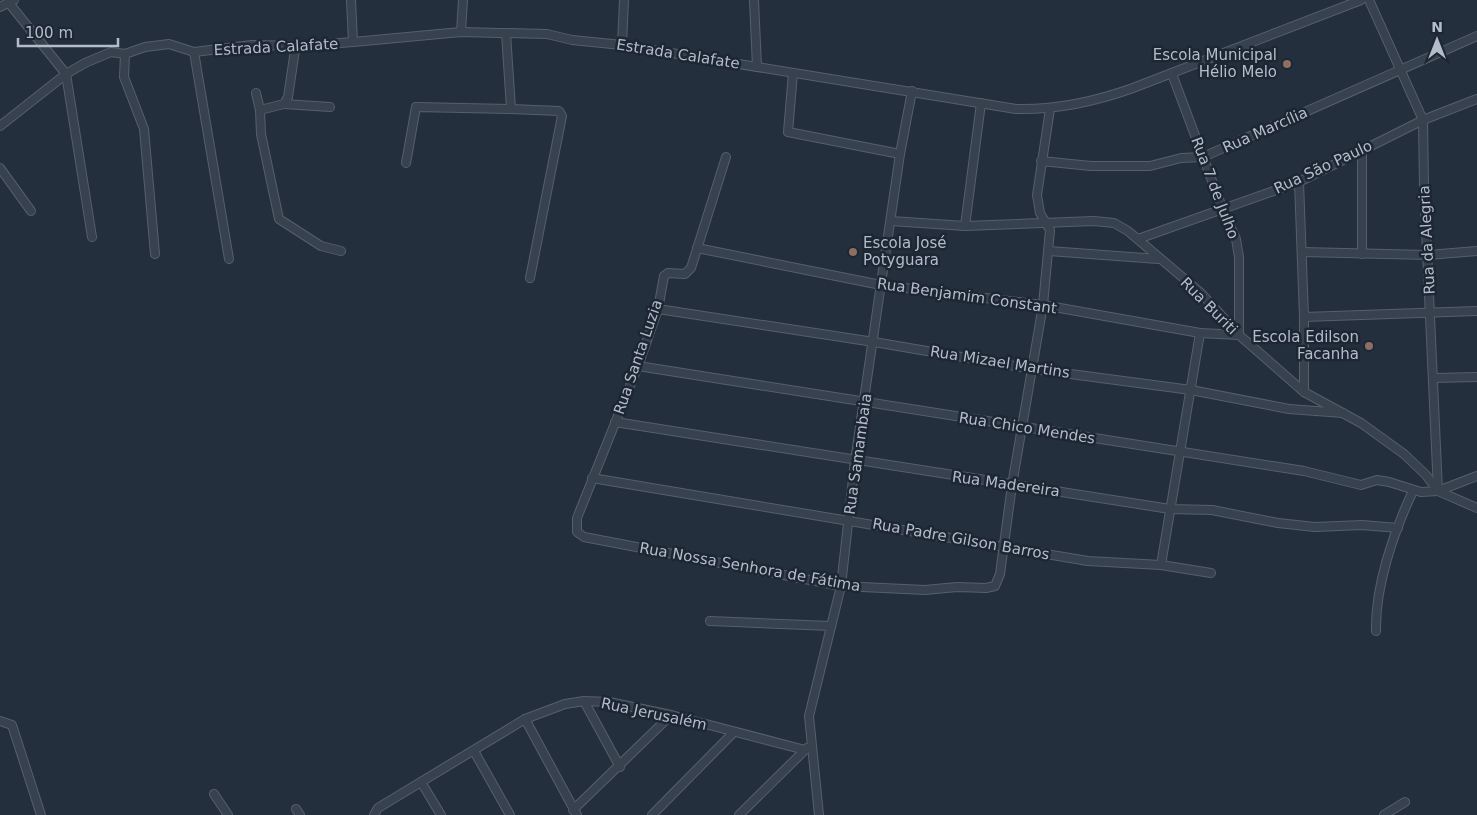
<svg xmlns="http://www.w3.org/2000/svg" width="1477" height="815" viewBox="0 0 1477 815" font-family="'DejaVu Sans',sans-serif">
  <rect width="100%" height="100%" fill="#242f3e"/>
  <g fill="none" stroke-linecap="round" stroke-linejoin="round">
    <g stroke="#565f6c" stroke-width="10">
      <g id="minor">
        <polyline points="351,0 353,42"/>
        <polyline points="754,0 757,67"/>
        <polyline points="1369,0 1423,120 1424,186 1438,491"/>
        <polyline points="9,3 66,74 92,237"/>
        <polyline points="0,7 14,0"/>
        <polyline points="461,32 463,0"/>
        <polyline points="506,33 511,109 559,111 562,116 530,278"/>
        <polyline points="622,45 624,0"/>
        <polyline points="301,46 295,50 288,97 284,104 260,110 261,134 279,219 321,246 341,251"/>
        <polyline points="194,52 229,259"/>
        <polyline points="125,54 124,77 144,129 155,254"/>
        <polyline points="793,73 788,132 900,154"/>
        <polyline points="256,93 260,110"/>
        <polyline points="284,104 330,107"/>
        <path d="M0 126 66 74 85 63 111 52 125 54 145 47 169 44 194 52 252 45 301 46 353 42 461 32 547 34 572 40 622 45 1016 109C1057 110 1094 102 1133 88L1361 0"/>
        <polyline points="1362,150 1362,254"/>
        <polyline points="726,157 691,268 685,274 668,273 664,276 658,309 638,366 577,518 577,532 584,537 841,586 925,590 957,587 986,588 995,586 1000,574 1012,485 1043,305 1050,230 1040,213 1037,195 1050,109"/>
        <polyline points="1041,161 1091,166 1150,166 1181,158 1203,157 1477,36"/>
        <polyline points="406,163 416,107 511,109"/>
        <polyline points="0,168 31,211"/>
        <polyline points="1299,182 1304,317 1304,392"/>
        <polyline points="891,221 965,226 1094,221 1114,223 1128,231 1201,293 1239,335 1304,392 1361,423 1404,454 1426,475 1438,491 1477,508"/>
        <polyline points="965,226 981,103"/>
        <polyline points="1138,239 1299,182 1423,120 1477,99"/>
        <polyline points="697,248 881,285 1043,305 1200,333 1239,335 1239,257 1236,239 1223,210 1172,74"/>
        <polyline points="1049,251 1158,259"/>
        <polyline points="1302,252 1428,255 1477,251"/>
        <polyline points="658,309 874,342 1033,369 1191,390 1289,409 1343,413"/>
        <polyline points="1304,317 1477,311"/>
        <polyline points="638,366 1304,471 1361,485 1377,480 1389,482 1421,492 1438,491 1477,476"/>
        <polyline points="1433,378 1477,377"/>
        <polyline points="615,422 1170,509 1212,510 1278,523 1315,527 1362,525 1398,528"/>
        <polyline points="592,478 1088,561 1161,565 1211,573"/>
        <polyline points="1161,565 1200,333"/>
        <polyline points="710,621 831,626"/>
        <path d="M1376 631C1375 586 1394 531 1413 491"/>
        <polyline points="584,701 620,767"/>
        <polyline points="525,719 577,815"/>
        <polyline points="0,721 12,725 41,815"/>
        <polyline points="474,751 510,815"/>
        <polyline points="421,782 441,815"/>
        <polyline points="214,794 228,815"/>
        <polyline points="296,809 300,815"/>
        <polyline points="573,810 671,715"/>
        <polyline points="374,815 378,808 525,719 565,704 584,701 609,702 671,715 805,750"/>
        <polyline points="652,815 734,732"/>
        <polyline points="739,815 807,748"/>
        <polyline points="819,815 809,716 841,586 855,461 900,154 912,91"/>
        <polyline points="1384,815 1405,802"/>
      </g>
    </g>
    <use href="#minor" stroke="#38414e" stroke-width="8"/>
  </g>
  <g fill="#8d6e63" stroke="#1d2633" stroke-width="2">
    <circle cx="1287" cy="64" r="5"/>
    <circle cx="853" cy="252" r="5"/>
    <circle cx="1369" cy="346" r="5"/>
  </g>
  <g text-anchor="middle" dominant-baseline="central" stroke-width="5" stroke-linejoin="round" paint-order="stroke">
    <g font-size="15" fill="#b4bcc9" stroke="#1d2633">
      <text transform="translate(276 47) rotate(-3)">Estrada Calafate</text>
      <text transform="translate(678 54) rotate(9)">Estrada Calafate</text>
      <text transform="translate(1265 130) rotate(-24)">Rua Marcília</text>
      <text transform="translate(1323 167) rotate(-25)">Rua São Paulo</text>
      <text transform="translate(1215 188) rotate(69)">Rua 7 de Julho</text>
      <text transform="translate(1427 240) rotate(-93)">Rua da Alegria</text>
      <text transform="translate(967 296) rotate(8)">Rua Benjamim Constant</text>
      <text transform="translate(1209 306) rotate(45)">Rua Buriti</text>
      <text transform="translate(638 357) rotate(-71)">Rua Santa Luzia</text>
      <text transform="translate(1000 362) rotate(9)">Rua Mizael Martins</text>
      <text transform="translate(1027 428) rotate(9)">Rua Chico Mendes</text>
      <text transform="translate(858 454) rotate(-82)">Rua Samambaia</text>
      <text transform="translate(1006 484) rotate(8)">Rua Madereira</text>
      <text transform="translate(961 539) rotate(10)">Rua Padre Gilson Barros</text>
      <text transform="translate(750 567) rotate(10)">Rua Nossa Senhora de Fátima</text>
      <text transform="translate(654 714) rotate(12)">Rua Jerusalém</text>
    </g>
    <g font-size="15" fill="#b4bcc9" stroke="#1d2633" text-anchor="end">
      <text x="1277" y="55">Escola Municipal<tspan x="1277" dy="17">Hélio Melo</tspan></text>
      <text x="863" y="243" text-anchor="start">Escola José<tspan x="863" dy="17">Potyguara</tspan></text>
      <text x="1359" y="337">Escola Edilson<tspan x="1359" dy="17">Facanha</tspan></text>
    </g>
  </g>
  <g transform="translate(1437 40)" stroke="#1d2633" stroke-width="4" paint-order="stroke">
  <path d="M0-4L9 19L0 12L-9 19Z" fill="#b4bcc9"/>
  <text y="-8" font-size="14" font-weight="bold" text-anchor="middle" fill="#b4bcc9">N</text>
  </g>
  <path d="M18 38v8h100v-8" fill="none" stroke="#b4bcc9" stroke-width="2.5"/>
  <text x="25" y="38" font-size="15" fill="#b4bcc9" stroke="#1d2633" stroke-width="4" paint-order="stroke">100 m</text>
</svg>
